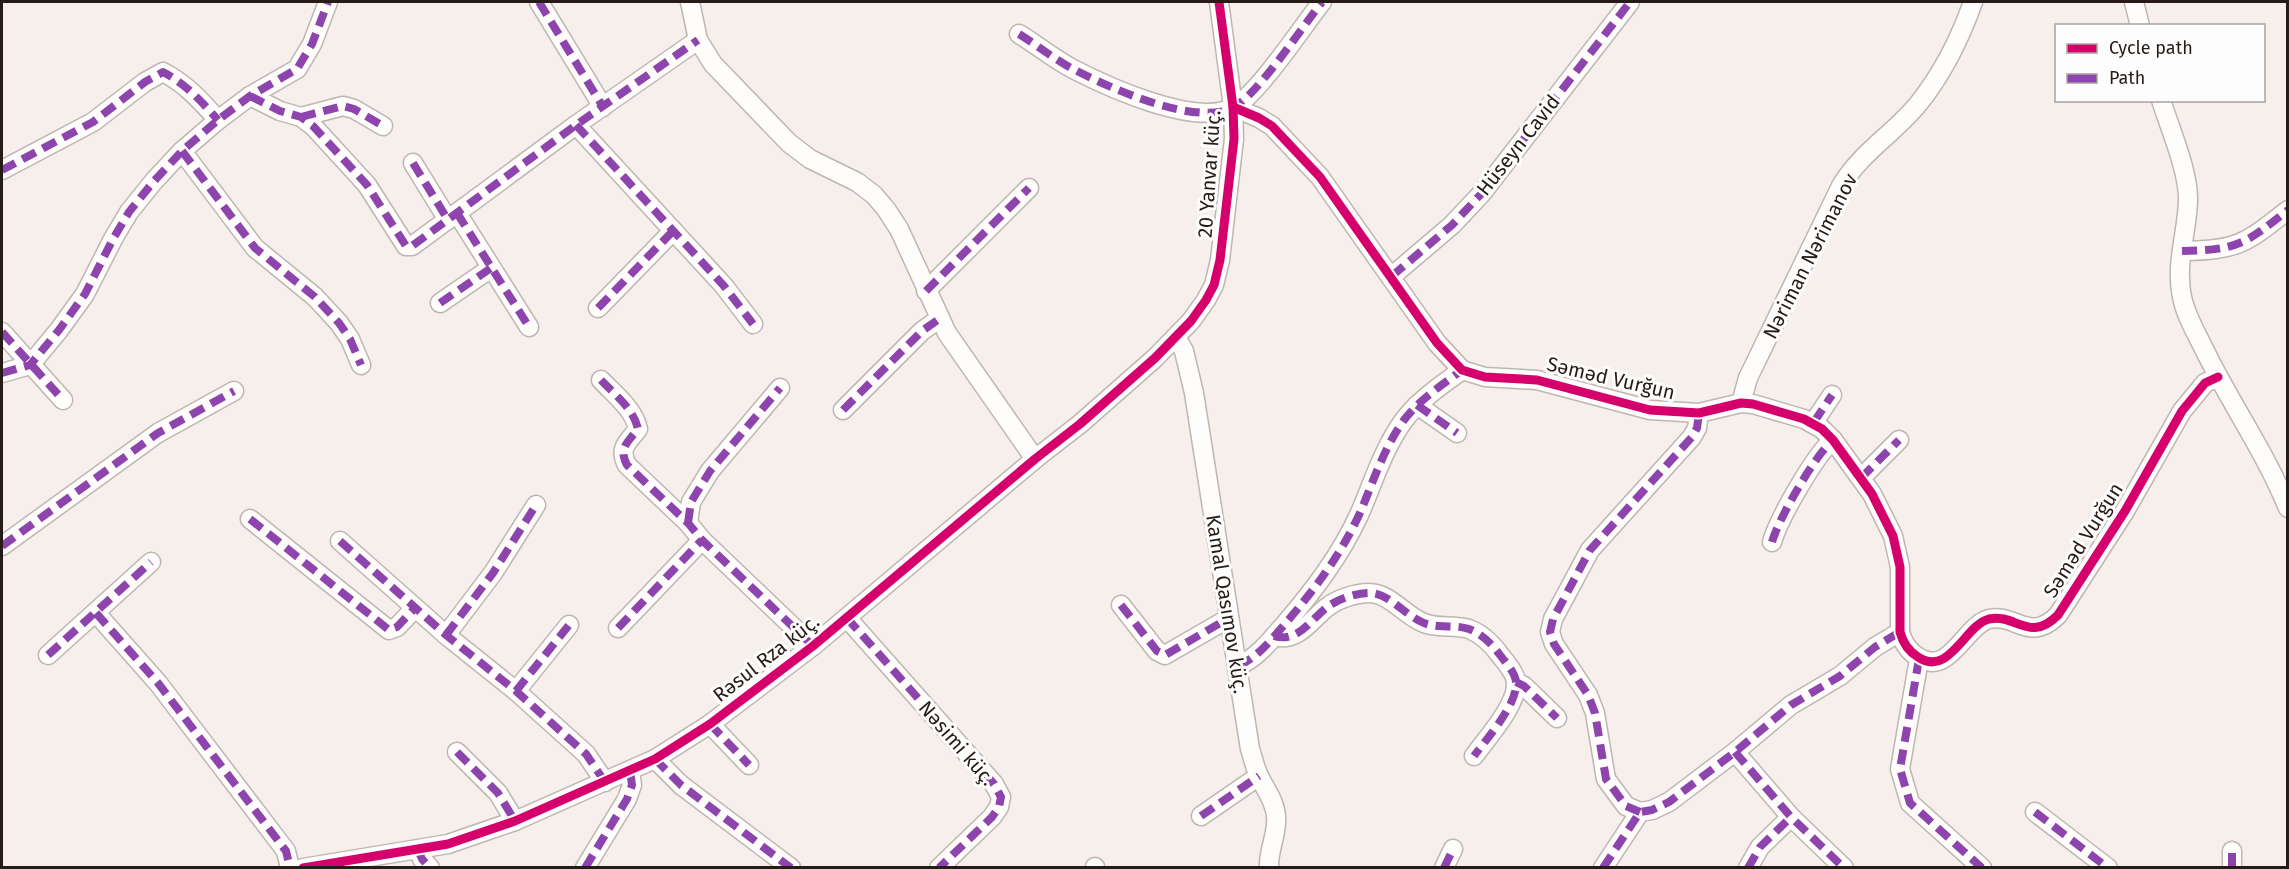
<svg xmlns="http://www.w3.org/2000/svg" width="2289" height="869" viewBox="0 0 2289 869" font-family="'Fira Sans',sans-serif">
  <rect width="100%" height="100%" fill="#f6efec"/>
  <g fill="none" stroke-linecap="round" stroke-linejoin="round">
    <g stroke="#beb6b2" stroke-width="21">
      <g id="minor">
        <polyline points="539,2 603,107"/>
        <polyline points="690,2 698,40 713,64 789,143 810,159 857,182 874,195 886,209 899,229 947,333 1035,459"/>
        <polyline points="2134,2 2140,26"/>
        <path d="M1019 34C1037 45 1054 59 1073 69 1108 87 1197 128 1234 107 1259 93 1302 27 1322 2"/>
        <polyline points="250,96 280,111 301,117 313,126 367,185 406,246 412,246 576,125 698,40"/>
        <path d="M2161 100C2170 129 2189 172 2188 201 2187 233 2175 265 2182 297 2186 317 2198 336 2207 355 2233 407 2266 454 2288 508"/>
        <path d="M1233 107 1259 118 1272 126 1320 177 1437 343 1462 370 1485 377 1537 380 1650 410 1699 413 1741 403 1753 404 1804 419 1822 429 1833 440 1872 494 1893 536 1900 567V632C1903 643 1908 651 1918 657 1949 678 1965 625 1989 619 2016 613 2029 644 2058 615L2125 511 2182 411 2205 383 2218 377"/>
        <polyline points="301,117 343,106 354,109 383,126"/>
        <polyline points="576,125 724,286 753,324"/>
        <polyline points="182,151 255,248 315,297 339,323 350,339 361,365"/>
        <polyline points="413,163 448,220"/>
        <path d="M2 170 93 122 145 82 163 72C186 84 201 101 218 120"/>
        <polyline points="457,213 529,327"/>
        <path d="M2182 251C2238 250 2245 244 2288 210"/>
        <polyline points="1392,276 1452,225 1482,193 1630,2"/>
        <polyline points="926,291 1029,188"/>
        <polyline points="440,303 491,268"/>
        <polyline points="598,308 673,231"/>
        <polyline points="2,332 63,400"/>
        <path d="M1176 337 1184 351 1194 393 1250 749C1253 758 1255 768 1259 776 1265 789 1275 801 1276 816 1278 834 1268 849 1269 868"/>
        <polyline points="2,373 30,365 59,330 85,294 113,239 129,212 154,181 182,151 218,120 250,96 297,69 312,44 328,2"/>
        <path d="M601 380C614 394 634 409 638 429 628 442 618 448 627 465L688 523 702 540 813 646"/>
        <path d="M1741 403 1748 378 1841 186C1861 152 1895 133 1919 103 1942 74 1961 36 1973 2"/>
        <polyline points="1417,405 1457,433"/>
        <polyline points="843,410 922,331 939,319"/>
        <polyline points="1814,422 1832,395"/>
        <polyline points="1861,478 1899,440"/>
        <polyline points="250,519 389,630 397,627 415,608"/>
        <polyline points="688,523 691,502 710,471 780,388"/>
        <polyline points="340,541 446,635 516,691 586,754 605,782"/>
        <path d="M1772 542C1779 518 1815 455 1833 440"/>
        <polyline points="2,546 158,433 234,391"/>
        <polyline points="1121,605 1157,651 1165,655 1229,618"/>
        <polyline points="96,613 158,683 286,851 290,868"/>
        <polyline points="847,618 994,784 1001,797 999,807 992,817 939,868"/>
        <polyline points="618,628 702,540"/>
        <polyline points="446,635 493,573 536,505"/>
        <path d="M1274 636C1297 643 1310 621 1326 608 1337 599 1356 593 1369 593 1390 593 1405 616 1424 623 1438 629 1454 624 1469 629 1482 634 1492 644 1500 655 1506 663 1515 672 1516 682 1518 704 1487 738 1474 756"/>
        <polyline points="48,655 151,562"/>
        <polyline points="1919,659 1900,769 1910,803 1982,868"/>
        <path d="M1238 666C1257 658 1271 640 1285 624 1314 590 1340 556 1359 515 1373 483 1383 449 1404 420 1419 400 1442 385 1462 370"/>
        <polyline points="1516,682 1524,686 1557,718"/>
        <polyline points="516,691 569,625"/>
        <polyline points="710,724 749,765"/>
        <polyline points="457,752 498,793 515,821"/>
        <polyline points="1735,752 1791,817 1844,868"/>
        <polyline points="655,759 681,785 791,868"/>
        <polyline points="1640,812 1626,806 1606,779 1595,713 1588,695 1554,644 1550,632 1553,619 1590,550 1692,437 1697,428 1699,413"/>
        <polyline points="2035,812 2108,868"/>
        <polyline points="1201,816 1259,776"/>
        <polyline points="418,850 422,859 430,868"/>
        <polyline points="1095,867 1095,868"/>
        <polyline points="303,868 448,844 515,821 655,759 710,724 813,646 1035,459 1080,424 1155,358 1191,321 1206,300 1214,285 1220,260 1234,139 1233,107 1219,2"/>
        <polyline points="585,868 627,799 632,785 630,771"/>
        <polyline points="1444,868 1453,849"/>
        <polyline points="1603,868 1640,812 1652,810 1669,802 1735,752 1791,705 1840,676 1875,647 1900,632"/>
        <polyline points="1748,868 1760,847 1791,817"/>
        <polyline points="2232,868 2232,851"/>
      </g>
    </g>
    <use href="#minor" stroke="#fefdfc" stroke-width="18"/>
    <g stroke="#8e44ad" stroke-width="8" stroke-dasharray="15 8" stroke-linecap="butt">
      <polyline points="539,2 603,107"/>
      <path d="M1019 34C1037 45 1054 59 1073 69 1108 87 1197 128 1234 107 1259 93 1302 27 1322 2"/>
      <polyline points="250,96 280,111 301,117 313,126 367,185 406,246 412,246 576,125 698,40"/>
      <polyline points="301,117 343,106 354,109 383,126"/>
      <polyline points="576,125 724,286 753,324"/>
      <polyline points="182,151 255,248 315,297 339,323 350,339 361,365"/>
      <polyline points="413,163 448,220"/>
      <path d="M2 170 93 122 145 82 163 72C186 84 201 101 218 120"/>
      <polyline points="457,213 529,327"/>
      <path d="M2182 251C2238 250 2245 244 2288 210"/>
      <polyline points="1392,276 1452,225 1482,193 1630,2"/>
      <polyline points="926,291 1029,188"/>
      <polyline points="440,303 491,268"/>
      <polyline points="598,308 673,231"/>
      <polyline points="2,332 63,400"/>
      <polyline points="2,373 30,365 59,330 85,294 113,239 129,212 154,181 182,151 218,120 250,96 297,69 312,44 328,2"/>
      <path d="M601 380C614 394 634 409 638 429 628 442 618 448 627 465L688 523 702 540 813 646"/>
      <polyline points="1417,405 1457,433"/>
      <polyline points="843,410 922,331 939,319"/>
      <polyline points="1814,422 1832,395"/>
      <polyline points="1861,478 1899,440"/>
      <polyline points="250,519 389,630 397,627 415,608"/>
      <polyline points="688,523 691,502 710,471 780,388"/>
      <polyline points="340,541 446,635 516,691 586,754 605,782"/>
      <path d="M1772 542C1779 518 1815 455 1833 440"/>
      <polyline points="2,546 158,433 234,391"/>
      <polyline points="1121,605 1157,651 1165,655 1229,618"/>
      <polyline points="96,613 158,683 286,851 290,868"/>
      <polyline points="847,618 994,784 1001,797 999,807 992,817 939,868"/>
      <polyline points="618,628 702,540"/>
      <polyline points="446,635 493,573 536,505"/>
      <path d="M1274 636C1297 643 1310 621 1326 608 1337 599 1356 593 1369 593 1390 593 1405 616 1424 623 1438 629 1454 624 1469 629 1482 634 1492 644 1500 655 1506 663 1515 672 1516 682 1518 704 1487 738 1474 756"/>
      <polyline points="48,655 151,562"/>
      <polyline points="1919,659 1900,769 1910,803 1982,868"/>
      <path d="M1238 666C1257 658 1271 640 1285 624 1314 590 1340 556 1359 515 1373 483 1383 449 1404 420 1419 400 1442 385 1462 370"/>
      <polyline points="1516,682 1524,686 1557,718"/>
      <polyline points="516,691 569,625"/>
      <polyline points="710,724 749,765"/>
      <polyline points="457,752 498,793 515,821"/>
      <polyline points="1735,752 1791,817 1844,868"/>
      <polyline points="655,759 681,785 791,868"/>
      <polyline points="1640,812 1626,806 1606,779 1595,713 1588,695 1554,644 1550,632 1553,619 1590,550 1692,437 1697,428 1699,413"/>
      <polyline points="2035,812 2108,868"/>
      <polyline points="1201,816 1259,776"/>
      <polyline points="418,850 422,859 430,868"/>
      <polyline points="1095,867 1095,868"/>
      <polyline points="585,868 627,799 632,785 630,771"/>
      <polyline points="1444,868 1453,849"/>
      <polyline points="1603,868 1640,812 1652,810 1669,802 1735,752 1791,705 1840,676 1875,647 1900,632"/>
      <polyline points="1748,868 1760,847 1791,817"/>
      <polyline points="2232,868 2232,851"/>
    </g>
    <g stroke="#fdfdfd" stroke-width="13">
      <g id="cycleway">
        <path d="M1233 107 1259 118 1272 126 1320 177 1437 343 1462 370 1485 377 1537 380 1650 410 1699 413 1741 403 1753 404 1804 419 1822 429 1833 440 1872 494 1893 536 1900 567V632C1903 643 1908 651 1918 657 1949 678 1965 625 1989 619 2016 613 2029 644 2058 615L2125 511 2182 411 2205 383 2218 377"/>
        <polyline points="303,868 448,844 515,821 655,759 710,724 813,646 1035,459 1080,424 1155,358 1191,321 1206,300 1214,285 1220,260 1234,139 1233,107 1219,2"/>
      </g>
    </g>
    <use href="#cycleway" stroke="#d6006c" stroke-width="9"/>
  </g>
  <g text-anchor="middle" dominant-baseline="central" stroke-width="6" stroke-linejoin="round" paint-order="stroke">
    <g font-size="20" fill="#261b16" stroke="#fdfdfd">
      <text transform="translate(1518 145) rotate(-52)">Hüseyn Cavid</text>
      <text transform="translate(1209 174) rotate(-86)">20 Yanvar küç.</text>
      <text transform="translate(1810 256) rotate(-63)">Nəriman Nərimanov</text>
      <text transform="translate(1611 378) rotate(13)">Səməd Vurğun</text>
      <text transform="translate(2083 540) rotate(-58)">Səməd Vurğun</text>
      <text transform="translate(1227 604) rotate(81)">Kamal Qasımov küç.</text>
      <text transform="translate(766 658) rotate(-38)">Rəsul Rza küç.</text>
      <text transform="translate(957 743) rotate(49)">Nəsimi küç.</text>
    </g>
  </g>
  <rect width="2289" height="869" fill="none" stroke="#261b16" stroke-width="6"/>
  <rect x="2055" y="24" width="210" height="78" fill="#fdfdfd" stroke="#a7a3a1" stroke-width="1.5"/>
  <rect x="2067" y="44" width="30" height="9" fill="#d6006c" stroke="#a7a3a1" stroke-width="1.5"/>
  <text x="2109" y="54" font-size="18" fill="#261b16">Cycle path</text>
  <rect x="2067" y="74" width="30" height="9" fill="#8e44ad" stroke="#a7a3a1" stroke-width="1.5"/>
  <text x="2109" y="84" font-size="18" fill="#261b16">Path</text>
</svg>
